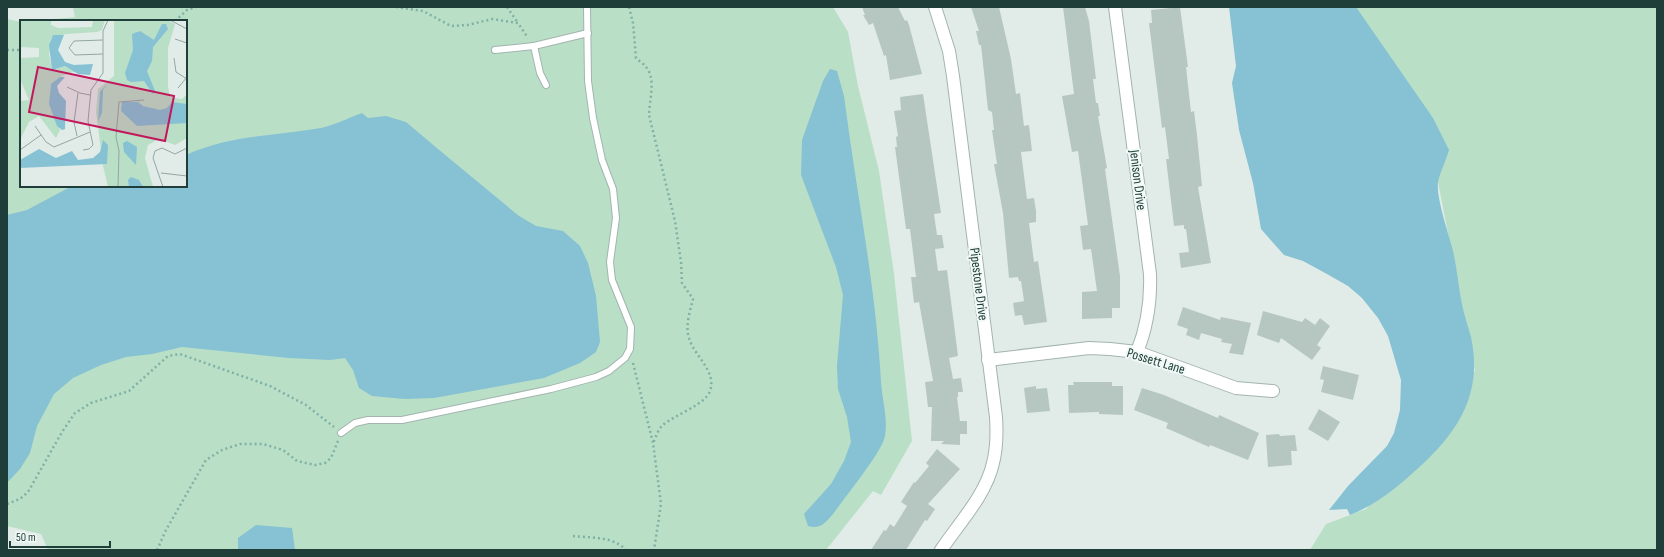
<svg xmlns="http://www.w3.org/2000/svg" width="1664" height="557" viewBox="0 0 1664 557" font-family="'Sofia Sans Condensed',sans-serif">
  <rect width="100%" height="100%" fill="#e1ece8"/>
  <g fill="#b9dfc6">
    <polygon points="74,7 833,7 848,32 858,86 879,171 894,274 912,441 881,495 873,491 826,550 48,550 41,534 7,526 7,19 21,22 21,186 186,186 186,21 34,21 75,17 73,8"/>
    <polygon points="1354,7 1657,7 1657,550 1310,550 1326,524 1366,509 1475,371 1438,182"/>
  </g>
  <g fill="#86c1d4">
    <path d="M1229 7H1356L1433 118 1449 150C1446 161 1440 172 1438 182 1436 197 1448 232 1452 247 1457 266 1458 285 1462 304 1464 315 1468 326 1471 337 1482 389 1463 425 1426 461 1402 483 1380 503 1350 515L1347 509 1329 510 1348 486 1387 446 1394 433 1400 410 1401 380 1388 336 1378 318 1362 298 1348 286 1327 274 1303 261 1284 255 1261 229 1253 183 1239 130 1232 83 1236 66Z"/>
    <path d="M830 69 837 71 844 96C856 191 876 286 881 382 882 399 888 418 885 436 882 452 845 497 833 514 826 522 820 530 808 526L804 514 831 484 844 461 851 442 847 417 838 389 837 366 843 295 836 267 801 175 802 140 823 81Z"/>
    <path d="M362 113 368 118 386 116 406 122 438 149 519 216 536 226 563 231 580 246 588 263 596 296 600 342 596 352 580 363 544 378 434 398 405 399 372 396 359 388 353 370 345 358 330 360 289 358 182 347 152 354 126 357 101 365 73 378 54 394 37 426 30 453 20 469 7 483V215L27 210 72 186H186V155C229 135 275 136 321 128 335 125 348 118 362 113Z"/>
    <polygon points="256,525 292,528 295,550 238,550 238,538"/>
  </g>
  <g fill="#b6c7c1">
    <polygon points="862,7 898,7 905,21 907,20 909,25 922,74 890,80 886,55 884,56 873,23 869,25 863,15 865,15"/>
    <polygon points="971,7 999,7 1011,59 1016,94 1020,93 1024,126 1029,125 1032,151 1021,152 1027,199 1034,198 1036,211 1036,222 1029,223 1034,262 1038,261 1047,322 1024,325 1022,315 1015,316 1013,303 1024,301 1021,281 1019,281 1018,277 1009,278 1003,213 994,164 997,164 992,130 994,130 992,112 988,110 981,45 979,45 976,31 979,31"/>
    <polygon points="1063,7 1085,7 1089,21 1096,79 1093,79 1096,103 1098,103 1100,116 1098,116 1107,168 1105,169 1120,276 1120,308 1112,308 1112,318 1082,319 1082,292 1097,291 1091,249 1083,250 1080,226 1088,225 1078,151 1072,152 1062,96 1074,94"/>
    <polygon points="1180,7 1188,67 1186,67 1191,112 1194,111 1197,135 1202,186 1198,187 1211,263 1181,268 1179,253 1189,252 1186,229 1184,229 1184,225 1174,226 1166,159 1169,159 1165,127 1162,128 1149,23 1152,23 1151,10"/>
    <polygon points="923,94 941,213 934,214 937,235 942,235 944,248 935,249 938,271 947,270 958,356 949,358 953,379 961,378 963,392 958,392 958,397 957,397 960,421 967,421 967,434 960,434 960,445 941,444 944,441 931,441 932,407 928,407 925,382 933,381 919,302 914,303 911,277 916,277 910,229 906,229 895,147 897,147 896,137 898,136 894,111 901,110 900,97"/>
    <polygon points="1183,307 1220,320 1221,317 1251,323 1243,355 1229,353 1232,344 1221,342 1222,339 1201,333 1199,340 1186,335 1188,329 1177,325"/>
    <polygon points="1263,311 1302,322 1305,318 1315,325 1320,318 1330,326 1317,345 1321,348 1312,360 1281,338 1279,343 1257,335"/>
    <polygon points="1323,366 1359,375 1353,400 1321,392 1324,380 1320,379"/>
    <polygon points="1073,382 1112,382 1112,386 1123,386 1123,415 1099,414 1099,412 1069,413 1068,385 1074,385"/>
    <polygon points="1036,386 1036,389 1047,388 1050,411 1027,413 1024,388"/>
    <polygon points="1142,388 1164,395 1218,418 1219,415 1259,433 1248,460 1210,445 1209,447 1166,428 1168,423 1134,410"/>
    <polygon points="1319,409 1340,422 1328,441 1308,429"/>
    <polygon points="1279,434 1280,436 1295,435 1297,451 1291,451 1292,465 1268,467 1266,435"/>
    <polygon points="937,449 960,469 928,504 935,509 927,521 925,520 906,550 871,550 884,530 886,531 890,524 894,527 907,506 901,502 914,482 915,483 929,466 926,463"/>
  </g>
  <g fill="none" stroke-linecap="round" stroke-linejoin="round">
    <g stroke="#a3b4b0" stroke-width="8">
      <g id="lane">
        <polyline points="534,46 540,73 546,85"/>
        <polyline points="495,50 534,46 588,33"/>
        <polyline points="341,433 355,423 368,420 402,420 551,389 596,377 609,371 625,358 630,349 631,327 612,280 610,262 616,218 613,189 602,160 593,118 588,81 587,7"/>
      </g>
    </g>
    <g stroke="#a3b4b0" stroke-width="14">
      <g id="street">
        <path d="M935 7 949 51 953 76 996 417C997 433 997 448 993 463 986 495 959 523 941 550"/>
        <path d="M1115 7 1150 274C1151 301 1147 327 1137 352"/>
        <polyline points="988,360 1089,348 1110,349 1137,352 1236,388 1273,391"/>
      </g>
    </g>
    <g stroke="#80b1a6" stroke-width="2.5" stroke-dasharray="2 3" stroke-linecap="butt">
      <polyline points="396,7 423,11 451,26 468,25 492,19 518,23 528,38"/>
      <polyline points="507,7 518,23"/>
      <path d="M629 7 633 23 636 58C639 61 643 63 645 66 657 78 649 101 649 115L675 221 681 262 682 283 693 299C690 311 685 326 689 338 694 356 717 371 710 391 705 405 676 414 663 425 658 429 656 437 653 443"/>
      <polyline points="175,21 187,10 196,7"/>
      <polyline points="7,50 21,50"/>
      <polyline points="633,363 653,443 661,504 654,550"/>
      <polyline points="7,504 20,499 28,492 62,432 75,413 91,403 129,391 168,356 180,354 270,386 306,405 334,427"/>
      <path d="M573 536C591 538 613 536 626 550"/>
      <polyline points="157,550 166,530 206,460 222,450 240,444 263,444 283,450 297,461 315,465 325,463 331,458 338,441"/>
    </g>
    <use href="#lane" stroke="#fff" stroke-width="6"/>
    <use href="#street" stroke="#fff" stroke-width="12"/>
  </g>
  <g text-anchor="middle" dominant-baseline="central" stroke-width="4" stroke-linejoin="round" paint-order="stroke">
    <g font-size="14" fill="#203e39" stroke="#f1f9f6">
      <text transform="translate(1138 180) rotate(83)">Jenison Drive</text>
      <text transform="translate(979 284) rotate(83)">Pipestone Drive</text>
      <text transform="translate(1156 361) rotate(17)">Possett Lane</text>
    </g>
  </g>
  <g transform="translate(20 20)">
    <rect width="167" height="167" fill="#e1ece8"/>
    <path d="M0 0H31V5L38 8 72 7 73 0H85L82 10 77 12 46 14 31 18 29 34 32 50 45 46 56 51 42 56 31 65 30 87 40 110 36 118 19 96 9 102 0 120V81L9 80 0 59V38L19 37V28L0 27ZM94 0H147L155 4 148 28V66L150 77 154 78 162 79 167 74V118L155 125 139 119 128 125 125 138 133 167H88L83 146 76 92 78 69 94 56Z" fill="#b9dfc6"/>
    <path d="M142 4H146L148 9 133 27 132 41 127 51 135 71 133 74 124 61 111 62 107 60 105 53 113 30 112 14 120 11 134 20ZM33 15H44L38 30 45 42 54 45 73 44 70 55 58 54 45 46 32 50 29 25ZM40 57H45L37 66 39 73 46 81 45 109 42 110 37 106 29 84 31 64ZM87 64 83 70 82 93 78 101 80 72ZM102 82H118L123 86 140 90 147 88 152 82 167 84V103L117 106 101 91ZM83 120 88 125 87 144 0 148V140L19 129 36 138 52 131 58 140 73 138 80 132ZM107 121 117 127 116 145 104 132 103 123ZM111 157 119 160 123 167H109L108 160Z" fill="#86c1d4"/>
    <path fill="none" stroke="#94a6a2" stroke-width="1" d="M150 0 167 9M155 19 167 23M83 20 54 21 49 28 55 35 83 34M154 38 156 52 167 59M47 67 60 73 70 75M158 68 167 57M15 106 26 122 34 127 70 112M57 116 54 102 58 73M0 130 21 115M63 130 69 129 73 125 68 101 71 70 83 53V11L88 0M141 153 167 156M98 167 99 131 96 117 99 82 124 80M143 167 133 138 135 131 142 128 155 134 167 128"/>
    <path fill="#c2185b" fill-opacity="0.15" stroke="#c2185b" stroke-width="2" d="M18 47 154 76 145 121 9 92Z"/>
    <rect width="167" height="167" fill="none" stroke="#203e39" stroke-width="2"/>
  </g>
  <rect width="1664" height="557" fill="none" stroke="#203e39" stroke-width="16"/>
  <path d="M10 541v6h100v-6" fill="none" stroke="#203e39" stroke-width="2"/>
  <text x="16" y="541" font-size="12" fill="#203e39" stroke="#f1f9f6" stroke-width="3" paint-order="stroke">50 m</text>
</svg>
